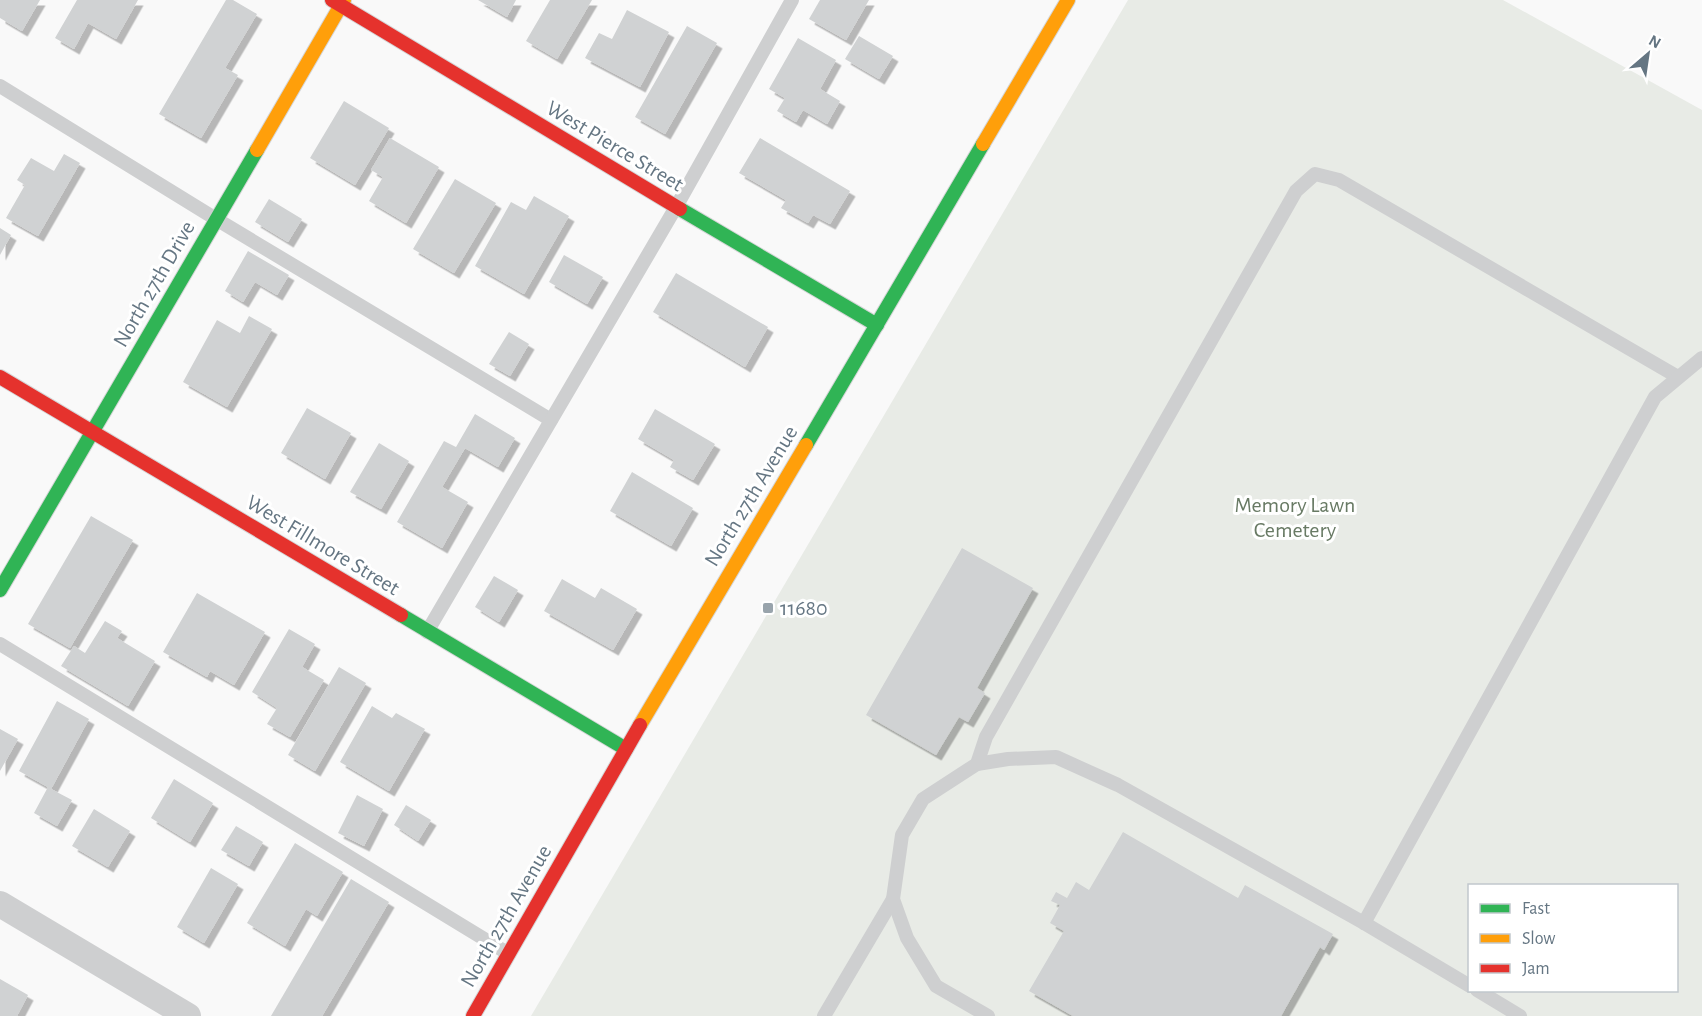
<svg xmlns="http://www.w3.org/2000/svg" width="1702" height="1016" viewBox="0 0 1702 1016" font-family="'Alegreya Sans',sans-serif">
  <defs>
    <filter id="shadow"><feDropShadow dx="5.5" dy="5.5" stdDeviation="0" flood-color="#0004"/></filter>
  </defs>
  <rect width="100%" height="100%" fill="#f9f9f9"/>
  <path fill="#e8ebe6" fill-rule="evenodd" d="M1128 0H1503L1702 110V1016H531ZM1470 886H1676V990H1470Z"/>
  <g fill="#d0d2d3" filter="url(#shadow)">
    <polygon points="0,0 40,0 22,31 0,18"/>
    <polygon points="77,0 138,0 116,39 88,23 74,49 55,38"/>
    <polygon points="226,0 233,0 257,14 225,68 238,75 201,138 159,114"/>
    <polygon points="478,0 516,0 507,17"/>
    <polygon points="550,0 592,0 557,59 526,41"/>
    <polygon points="820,0 869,0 846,40 809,19"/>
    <polygon points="627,10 669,32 640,87 585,58 599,33 612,39"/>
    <polygon points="687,26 717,43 665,134 635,117"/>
    <polygon points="859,36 893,56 879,79 845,59"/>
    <polygon points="798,38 836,60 820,89 840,101 827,124 803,110 796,122 777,111 785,98 769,89"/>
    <polygon points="344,101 389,128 355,185 310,158"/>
    <polygon points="390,138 439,167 406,223 369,201 383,177 371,170"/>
    <polygon points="760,138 850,191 830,224 813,215 808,223 781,208 786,200 739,173"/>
    <polygon points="64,154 80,163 38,236 6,218 25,185 17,180 31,158 54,171"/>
    <polygon points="455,179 496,203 454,273 413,249"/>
    <polygon points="534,196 569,216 524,294 475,266 511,202 526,210"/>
    <polygon points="269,199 302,219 288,242 255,222"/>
    <polygon points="0,228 11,235 0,255"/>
    <polygon points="248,251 289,275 277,295 255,282 243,302 225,291"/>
    <polygon points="564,255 603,277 587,304 549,282"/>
    <polygon points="676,273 768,327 745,367 653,312"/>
    <polygon points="249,316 272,329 227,407 183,382 217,320 240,333"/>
    <polygon points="509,332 529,344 510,376 489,364"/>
    <polygon points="307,408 351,433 325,479 281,453"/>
    <polygon points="655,409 715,444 693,480 670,467 674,460 638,439"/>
    <polygon points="475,414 515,438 498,467 465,448 442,487 468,502 442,548 397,522 444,441 456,447"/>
    <polygon points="379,443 409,461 381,509 350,492"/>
    <polygon points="632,472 693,508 671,546 610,511"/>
    <polygon points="91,516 133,540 70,648 28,624"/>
    <polygon points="962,548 1033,588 977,688 985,693 968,722 959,717 936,755 866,715"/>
    <polygon points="494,576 518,590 499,622 475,607"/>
    <polygon points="562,579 595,598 601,588 637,609 613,650 544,611"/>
    <polygon points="197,593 265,632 234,685 210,671 207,677 163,652"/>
    <polygon points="105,621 122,631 117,638 155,661 128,706 61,666 74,646 85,653"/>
    <polygon points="289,629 315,644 302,667 324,680 290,737 267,724 277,708 252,692"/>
    <polygon points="339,667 366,683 315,771 288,755"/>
    <polygon points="57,701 89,719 51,789 72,800 57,826 34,813 48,787 19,771"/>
    <polygon points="372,706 392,718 396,713 425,729 389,791 340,762"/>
    <polygon points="0,729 18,739 0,771"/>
    <polygon points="174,779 213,803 190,842 151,818"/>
    <polygon points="357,795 383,809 364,846 338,833"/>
    <polygon points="406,805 431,820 418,841 394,825"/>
    <polygon points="94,809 130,831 108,867 72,846"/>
    <polygon points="236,826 263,842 249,866 221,850"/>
    <polygon points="1123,832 1238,898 1245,885 1333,934 1324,950 1320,947 1281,1016 1073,1016 1029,991 1064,931 1050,923 1060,905 1051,901 1056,892 1067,898 1076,882 1089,890"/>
    <polygon points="295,843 343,872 317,916 306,909 285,946 247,923"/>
    <polygon points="211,868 238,884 204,943 177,927"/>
    <polygon points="351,879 389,902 322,1016 271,1016"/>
    <polygon points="0,979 28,995 17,1016 0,1016"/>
  </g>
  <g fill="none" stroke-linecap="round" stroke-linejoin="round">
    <g stroke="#d5d6d7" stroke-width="16">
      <g id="fast">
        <polyline points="680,209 877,325"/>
        <polyline points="806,445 983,144"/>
        <polyline points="0,590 257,150"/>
        <polyline points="401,615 626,749"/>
      </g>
    </g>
    <g stroke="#d5d6d7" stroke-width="16">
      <g id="slow">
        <polyline points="983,144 1068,0"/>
        <polyline points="257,150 344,0"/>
        <polyline points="640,725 806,445"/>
      </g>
    </g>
    <g stroke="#d5d6d7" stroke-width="16">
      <g id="jam">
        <polyline points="332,0 680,209"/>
        <polyline points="0,377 401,615"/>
        <polyline points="473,1016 640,725"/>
      </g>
    </g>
    <g stroke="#cecfd0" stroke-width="14">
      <polyline points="0,86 216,219 551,420"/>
      <polyline points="427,632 676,207 792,0"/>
      <polyline points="0,644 509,954"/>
      <polyline points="977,764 986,737 1296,191 1315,174 1339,180 1678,377"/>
      <polyline points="1364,923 1655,397 1702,358"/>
      <polyline points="1477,990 1520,1016"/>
      <polyline points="824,1016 893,899"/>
      <polyline points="988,1016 936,986 907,938 893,899 902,835 923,799 977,764 1008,759 1056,757 1118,785 1364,923 1470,986"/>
    </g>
    <polyline stroke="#cecfd0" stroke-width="26" points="0,904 188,1016"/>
    <use href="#fast" stroke="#30b455" stroke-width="14"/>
    <use href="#slow" stroke="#ff9f0a" stroke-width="14"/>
    <use href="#jam" stroke="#e5322d" stroke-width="14"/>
  </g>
  <rect fill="#99a4ac" stroke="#fff" stroke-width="2" x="762" y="602" width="12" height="12" rx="3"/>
  <g text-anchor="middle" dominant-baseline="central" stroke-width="6" stroke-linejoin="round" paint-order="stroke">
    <g font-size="22" fill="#657683" stroke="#fff">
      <text transform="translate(615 146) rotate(31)">West Pierce Street</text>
      <text transform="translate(154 284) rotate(-60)">North 27th Drive</text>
      <text transform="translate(751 496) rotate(-59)">North 27th Avenue</text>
      <text transform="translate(323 545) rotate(31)">West Fillmore Street</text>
      <text transform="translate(506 916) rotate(-60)">North 27th Avenue</text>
    </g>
    <g font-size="22" fill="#687a64" stroke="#fff">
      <text x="1295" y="505">Memory Lawn<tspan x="1295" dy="25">Cemetery</tspan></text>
    </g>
    <g font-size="22" fill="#657683" stroke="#fff" text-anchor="start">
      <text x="780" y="608">11680</text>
    </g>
  </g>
  <rect x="1468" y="884" width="210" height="108" fill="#ffffff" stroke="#c1c8cd" stroke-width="1.5"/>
  <rect x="1480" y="904" width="30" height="9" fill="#30b455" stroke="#c1c8cd" stroke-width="1.5"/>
  <text x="1522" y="914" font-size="18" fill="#657683">Fast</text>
  <rect x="1480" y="934" width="30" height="9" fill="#ff9f0a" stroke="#c1c8cd" stroke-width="1.5"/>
  <text x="1522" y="944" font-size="18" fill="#657683">Slow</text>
  <rect x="1480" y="964" width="30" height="9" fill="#e5322d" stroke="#c1c8cd" stroke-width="1.5"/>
  <text x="1522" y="974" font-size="18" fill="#657683">Jam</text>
  <g transform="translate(1648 54) rotate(29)" stroke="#ffffff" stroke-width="4.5" paint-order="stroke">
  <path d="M0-4.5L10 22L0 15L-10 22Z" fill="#657683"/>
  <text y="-9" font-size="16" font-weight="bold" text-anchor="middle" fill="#657683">N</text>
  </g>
</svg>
